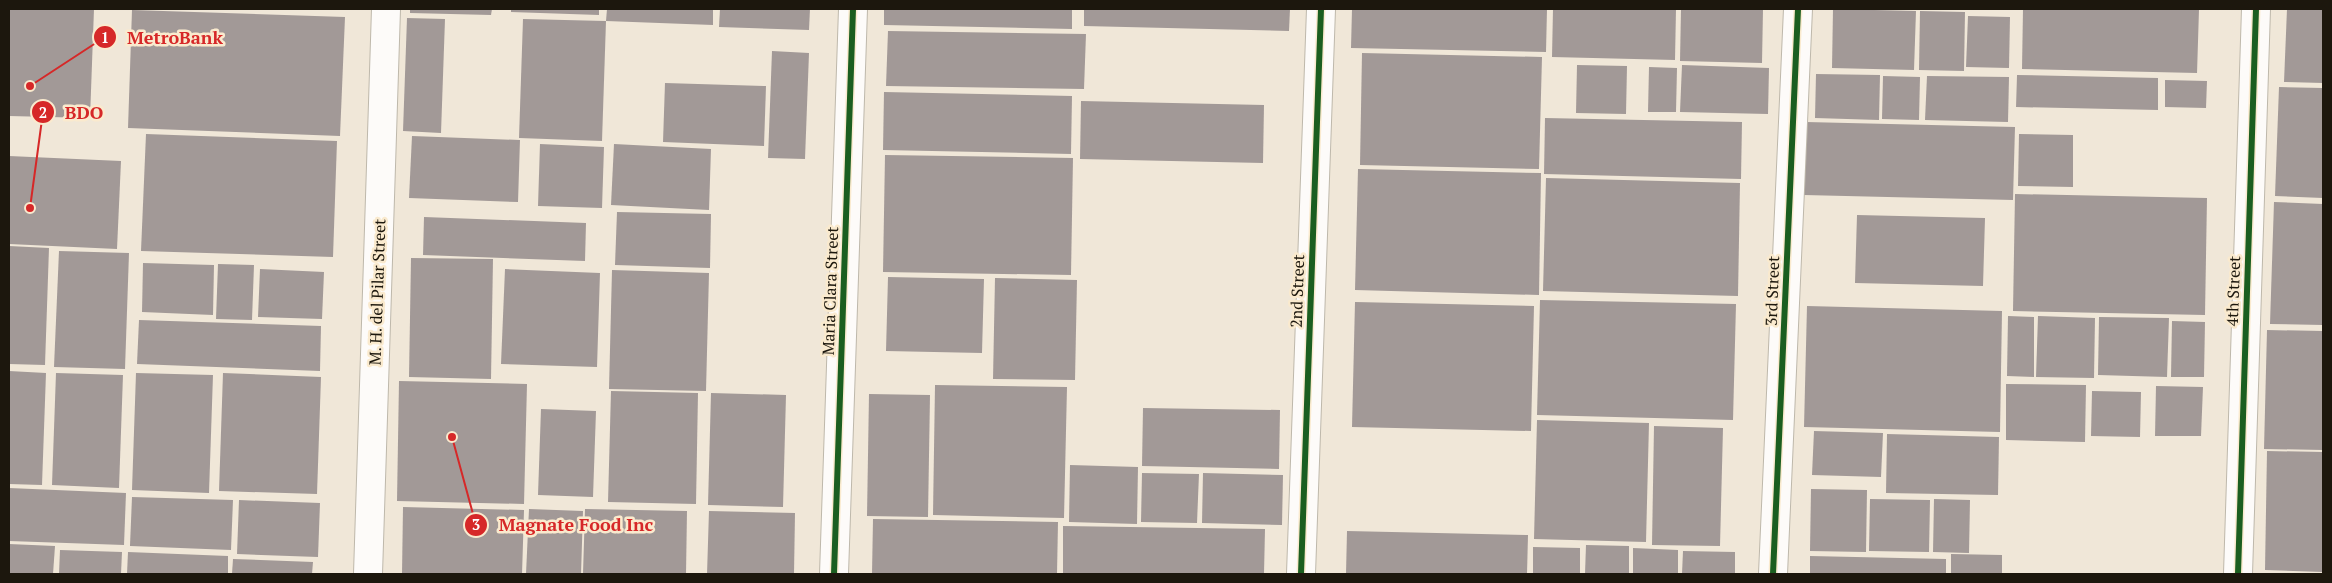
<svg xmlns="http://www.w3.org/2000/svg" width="2332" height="583" viewBox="0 0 2332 583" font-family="'PT Serif',serif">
  <rect width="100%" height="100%" fill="#f0e7d8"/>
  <g fill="#a29997">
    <polygon points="9,9 94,9 90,118 9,116"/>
    <polygon points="410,9 492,9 491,15 410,13"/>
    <polygon points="511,9 599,9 599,15 511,12"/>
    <polygon points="607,9 713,9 713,25 606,21"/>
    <polygon points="720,9 810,9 809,30 719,27"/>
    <polygon points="884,9 1072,9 1072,29 884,25"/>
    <polygon points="1084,9 1290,9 1289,31 1084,26"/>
    <polygon points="1352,9 1547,9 1546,52 1351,48"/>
    <polygon points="1553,9 1676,9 1675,60 1552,57"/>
    <polygon points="1681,9 1763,9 1762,63 1680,61"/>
    <polygon points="1833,9 1916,11 1914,70 1832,68"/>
    <polygon points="2023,9 2199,9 2197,73 2022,69"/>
    <polygon points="2287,9 2323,9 2323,83 2284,82"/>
    <polygon points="132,10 345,17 340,136 128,128"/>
    <polygon points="1920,11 1965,12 1964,71 1919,70"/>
    <polygon points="1968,16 2010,17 2009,68 1966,67"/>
    <polygon points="407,18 445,19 441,133 403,131"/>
    <polygon points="523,19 606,21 602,141 519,138"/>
    <polygon points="888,31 1086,34 1084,89 886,86"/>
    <polygon points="772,51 809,53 805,159 768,158"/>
    <polygon points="1362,53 1542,57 1539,169 1360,165"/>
    <polygon points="1577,65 1627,66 1626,114 1576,113"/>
    <polygon points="1682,65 1769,68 1768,114 1680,112"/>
    <polygon points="1649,67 1677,68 1676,112 1648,112"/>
    <polygon points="1816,74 1880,75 1879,120 1815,118"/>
    <polygon points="2017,75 2158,78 2158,110 2016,107"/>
    <polygon points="1883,76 1920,77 1919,120 1882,119"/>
    <polygon points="1927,76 2009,77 2008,122 1925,120"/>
    <polygon points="2165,80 2207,81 2206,108 2165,107"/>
    <polygon points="665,83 766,86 764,146 663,142"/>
    <polygon points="2279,87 2323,88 2323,198 2275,196"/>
    <polygon points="884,92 1072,96 1071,154 883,150"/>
    <polygon points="1081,101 1264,105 1263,163 1080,159"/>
    <polygon points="1545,118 1742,122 1741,179 1544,174"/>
    <polygon points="1806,122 2015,127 2013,200 1804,195"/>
    <polygon points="146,134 337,141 333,257 141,251"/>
    <polygon points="2019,134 2073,135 2073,187 2018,186"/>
    <polygon points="412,136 520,140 518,202 409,198"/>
    <polygon points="540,144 604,147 602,208 538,206"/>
    <polygon points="614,144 711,149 709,210 611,205"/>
    <polygon points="885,155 1073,158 1071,275 883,272"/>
    <polygon points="9,156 121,161 117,249 9,244"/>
    <polygon points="1358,169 1541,173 1539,295 1355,290"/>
    <polygon points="1546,178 1740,183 1738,296 1543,291"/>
    <polygon points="2015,194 2207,198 2205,315 2013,311"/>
    <polygon points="2274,202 2323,204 2323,325 2270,324"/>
    <polygon points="617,212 711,214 710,268 615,265"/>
    <polygon points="1857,215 1985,218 1983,286 1855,283"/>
    <polygon points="424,217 586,223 585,261 423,255"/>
    <polygon points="9,246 49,248 45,365 9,364"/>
    <polygon points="59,251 129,253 125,369 54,367"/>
    <polygon points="411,258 493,259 491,379 409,377"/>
    <polygon points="143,263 214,265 213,315 142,312"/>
    <polygon points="218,264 254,265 252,320 216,319"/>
    <polygon points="260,269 324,272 322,319 258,317"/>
    <polygon points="505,269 600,273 597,367 501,364"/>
    <polygon points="612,270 709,273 706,391 609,389"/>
    <polygon points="888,277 984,279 982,353 886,351"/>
    <polygon points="995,278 1077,280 1075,380 993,379"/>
    <polygon points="1540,300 1736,304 1733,420 1537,415"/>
    <polygon points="1355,302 1534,306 1531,431 1352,427"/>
    <polygon points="1807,306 2002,311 2000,432 1804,427"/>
    <polygon points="2008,316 2034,317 2034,377 2007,376"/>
    <polygon points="2038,316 2095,318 2094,378 2036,377"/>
    <polygon points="2099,317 2169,318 2167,377 2098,375"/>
    <polygon points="139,320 321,326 320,371 137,364"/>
    <polygon points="2172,321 2205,322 2204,377 2171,377"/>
    <polygon points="2267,330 2323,331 2323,450 2264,449"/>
    <polygon points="9,371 46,373 42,485 9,484"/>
    <polygon points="56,373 123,375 119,488 52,485"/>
    <polygon points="136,373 213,375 209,493 132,490"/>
    <polygon points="223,373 321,377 317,494 219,491"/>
    <polygon points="399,381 527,384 524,504 397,501"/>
    <polygon points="2006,384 2086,385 2085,442 2006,440"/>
    <polygon points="935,385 1067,387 1064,518 933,515"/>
    <polygon points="2156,386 2203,387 2201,436 2155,436"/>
    <polygon points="611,391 698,393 696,504 608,502"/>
    <polygon points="2092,391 2141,392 2140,437 2091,436"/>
    <polygon points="711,393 786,395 783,507 708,505"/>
    <polygon points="869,394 930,395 928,517 867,516"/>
    <polygon points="1143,408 1280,410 1279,469 1142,466"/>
    <polygon points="541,409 596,411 593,497 538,495"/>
    <polygon points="1537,420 1649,423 1646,542 1534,539"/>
    <polygon points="1654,426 1723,428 1720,546 1652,545"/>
    <polygon points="1814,431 1883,433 1881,477 1812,475"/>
    <polygon points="1887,434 1999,437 1998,495 1886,493"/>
    <polygon points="2267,451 2323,452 2323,572 2265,570"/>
    <polygon points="1070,465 1138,467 1137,524 1069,522"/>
    <polygon points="1142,473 1199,474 1197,523 1141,522"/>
    <polygon points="1203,473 1283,475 1282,525 1202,523"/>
    <polygon points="9,488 126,493 124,545 9,541"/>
    <polygon points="1811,489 1867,490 1866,552 1810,551"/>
    <polygon points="132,497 233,500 231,550 130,546"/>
    <polygon points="1870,499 1930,500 1929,552 1869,551"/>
    <polygon points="1934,499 1970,500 1969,553 1933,552"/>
    <polygon points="239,500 320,503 318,557 237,554"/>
    <polygon points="403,507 524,510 522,574 402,574"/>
    <polygon points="529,509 583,511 581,574 526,574"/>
    <polygon points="585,509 687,511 686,574 583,574"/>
    <polygon points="709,511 795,513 794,574 707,574"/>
    <polygon points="873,519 1058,522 1057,574 872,574"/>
    <polygon points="1063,526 1265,529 1264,574 1063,574"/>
    <polygon points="1347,531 1528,535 1527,574 1346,574"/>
    <polygon points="9,544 55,546 53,574 9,574"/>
    <polygon points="1586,545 1629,546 1629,574 1585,574"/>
    <polygon points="1533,547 1580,548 1580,574 1533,574"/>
    <polygon points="1633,548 1678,550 1678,574 1633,574"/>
    <polygon points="60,550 122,552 121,574 59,574"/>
    <polygon points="1683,551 1735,552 1735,574 1682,574"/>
    <polygon points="128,552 228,556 228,574 127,574"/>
    <polygon points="1951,554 2002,555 2002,574 1951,574"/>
    <polygon points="1810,556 1946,559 1946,574 1810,574"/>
    <polygon points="233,559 313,562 312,574 232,574"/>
  </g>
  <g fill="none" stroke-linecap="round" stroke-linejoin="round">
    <g stroke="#beb8ab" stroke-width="30">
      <g id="minor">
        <polyline points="368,574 386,9"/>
        <polyline points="834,574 853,9"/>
        <polyline points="1301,574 1321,9"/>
        <polyline points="1773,574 1798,9"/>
        <polyline points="2238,574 2256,9"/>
      </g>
    </g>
    <use href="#minor" stroke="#fdfbf9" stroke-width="28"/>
    <g stroke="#faeace" stroke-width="9">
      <g id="cycleway">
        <polyline points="834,574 853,9"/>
        <polyline points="1301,574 1321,9"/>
        <polyline points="1773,574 1798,9"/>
        <polyline points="2238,574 2256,9"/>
      </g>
    </g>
    <use href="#cycleway" stroke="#1b5e20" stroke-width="6"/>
  </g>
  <g text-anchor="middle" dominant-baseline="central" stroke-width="5" stroke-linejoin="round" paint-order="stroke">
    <g font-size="16" fill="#1c170d" stroke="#faeace">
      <text transform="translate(830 291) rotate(-88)">Maria Clara Street</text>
      <text transform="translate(1297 291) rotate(-88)">2nd Street</text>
      <text transform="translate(1772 291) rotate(-88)">3rd Street</text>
      <text transform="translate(2233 291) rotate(-88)">4th Street</text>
      <text transform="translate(377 292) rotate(-88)">M. H. del Pilar Street</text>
    </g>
  </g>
  <path fill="none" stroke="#d62828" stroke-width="2" d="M30 86L105 37M30 208L43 112M452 437L476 525"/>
  <g fill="#d62828" stroke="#faeace" stroke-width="2">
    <circle cx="30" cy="86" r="5"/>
    <circle cx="30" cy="208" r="5"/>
    <circle cx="452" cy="437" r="5"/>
    <circle cx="105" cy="37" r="12"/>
    <circle cx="43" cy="112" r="12"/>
    <circle cx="476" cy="525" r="12"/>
  </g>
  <g font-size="15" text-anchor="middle" font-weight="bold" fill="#fff">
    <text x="105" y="43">1</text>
    <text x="43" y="118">2</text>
    <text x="476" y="530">3</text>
  </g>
  <g font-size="18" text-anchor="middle" font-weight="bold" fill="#d62828" stroke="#faeace" stroke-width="5" stroke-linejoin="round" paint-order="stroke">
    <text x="175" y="44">MetroBank</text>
    <text x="84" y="119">BDO</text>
    <text x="576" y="531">Magnate Food Inc</text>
  </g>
  <rect width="2332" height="583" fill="none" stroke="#1c170d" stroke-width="20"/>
</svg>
